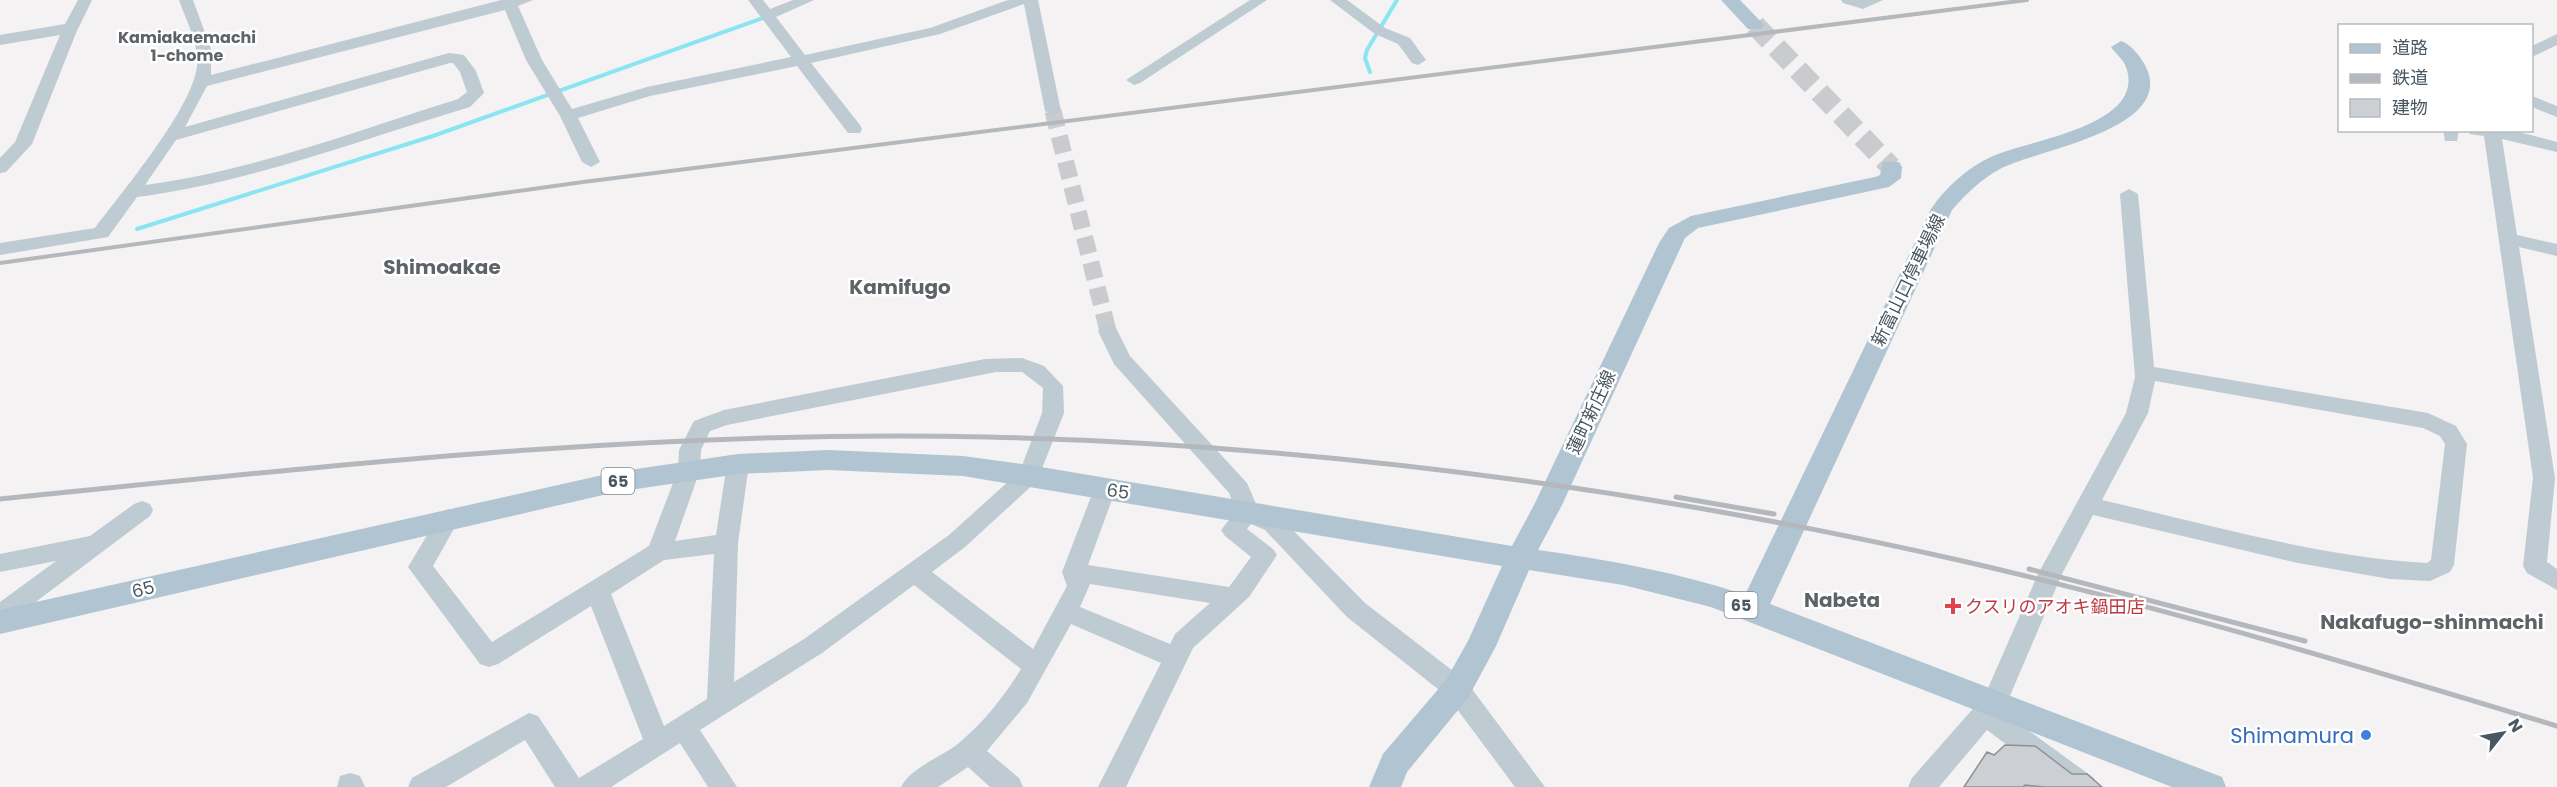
<svg xmlns="http://www.w3.org/2000/svg" width="2557" height="787" viewBox="0 0 2557 787" font-family="Poppins,'Noto Sans JP',sans-serif">
  <rect width="100%" height="100%" fill="#f4f2f2"/>
  <g fill="none" stroke-linecap="round" stroke-linejoin="round">
    <g stroke="#8ae5f2" stroke-width="4">
      <polyline points="1370,72 1365,58 1367,50 1397,0"/>
      <polyline points="137,229 433,136 766,17"/>
    </g>
    <polyline stroke="#c9cbce" stroke-width="17" stroke-dasharray="17 9" stroke-linecap="butt" points="1053,111 1108,331"/>
    <polyline stroke="#c9cbce" stroke-width="21" stroke-dasharray="21 10" stroke-linecap="butt" points="1755,25 1891,167"/>
    <g fill="#bfcbd2" fill-rule="evenodd">
      <polygon points="78,0 92,0 76,33 32,144 6,172 0,173 0,158 15,142 60,35 0,45 0,35 65,24"/>
      <path d="M179 0H193L211 49V75L501 0H533L518 6 542 60 572 109 647 87 791 57 748 0H763L770 9 793 0H814L776 17 805 55 930 28 1008 0H1038L1061 111 1053 116 1045 111 1024 4 940 34 811 63 860 125 862 129 860 133H848L797 66 650 96 578 118 600 162 591 167 582 162 560 116 526 60 505 10 207 86 185 127 449 53 464 55 476 71 484 93 470 107C360 140 251 182 137 197L108 237 0 255V243L95 228C121 193 193 108 197 66 199 44 186 20 179 0ZM450 63H453L460 72 467 92 458 99C356 131 252 171 145 185L176 140Z"/>
      <polygon points="1250,0 1267,0 1140,83 1134,85 1126,80"/>
      <polygon points="1330,0 1347,0 1385,28 1410,38 1426,60 1418,65 1412,63 1398,44 1375,34"/>
      <polygon points="1841,0 1883,0 1863,9 1843,3"/>
      <polygon points="2557,34 2557,45 2532,57 2532,46"/>
      <polygon points="2532,96 2557,106 2557,117 2532,107"/>
      <polygon points="2443,130 2459,130 2457,141 2445,141"/>
      <polygon points="2468,130 2511,130 2557,142 2557,152 2502,139 2517,235 2557,244 2557,256 2519,247 2555,478 2547,562 2557,569 2557,590 2527,573 2523,566 2533,478 2484,136 2470,134"/>
      <path d="M2129 189 2138 194 2154 367 2428 413 2456 426 2467 444 2454 565 2450 572 2430 581 2390 579 2298 563 2093 515 2062 574 2003 712 2094 778 2098 787H2063L1987 730 1939 787H1908L1912 778 1985 695 2038 574 2126 413 2135 377 2120 194ZM2155 381 2423 428 2440 436 2445 444 2431 560 2427 563C2317 557 2208 524 2102 500L2148 413Z"/>
      <path d="M1108 324 1115 326 1130 356 1247 483 1257 506 1281 518 1365 603 1466 681 1545 787H1515L1448 697 1347 617 1265 530 1251 524 1247 529 1273 549 1277 555 1249 597 1193 648 1126 787H1098L1161 663 1071 624 1027 703 987 751 1019 778 1023 787H990L968 767 938 787H901C911 767 942 757 959 743 984 722 1004 697 1021 669L914 585 822 653 700 730 737 787H708L680 743 611 787H555L525 740 446 787H408L412 778 529 713 538 716 579 778 643 739 591 606 498 664 489 667 480 664 408 567 441 512 449 509 457 512 460 518 433 566 492 642 649 546 678 470 679 450 694 421 724 410 985 359 1022 358 1044 366 1063 386 1064 413 1037 481 965 547 932 572 1033 649 1067 586 1062 572 1094 489 1097 483 1105 481 1113 483 1116 489 1088 565 1229 587 1251 557 1225 536 1221 530 1236 511 1229 493 1114 364 1098 331 1101 326ZM996 372H1022L1043 388 1042 413 1020 471 949 535 804 639 734 682 738 543 749 464 746 458 738 456 730 458 727 464 716 535 675 541 700 470 701 450 710 431 727 425ZM714 554 707 699 664 726 611 594 664 560ZM1090 584 1210 603 1175 634 1170 644 1080 607Z"/>
      <polygon points="142,501 150,504 153,510 150,516 9,622 0,625 0,602 56,561 0,572 0,554 90,536 134,504"/>
      <polygon points="350,773 360,776 365,787 337,787 340,776"/>
    </g>
    <g fill="#b1c4d2" fill-rule="evenodd">
      <polygon points="1721,0 1740,0 1764,25 1762,29 1748,29"/>
      <path d="M2121 41C2131 44 2141 57 2146 67 2176 130 2034 150 2000 169 1981 179 1966 194 1952 210L1770 604 2222 777 2226 787H2172L1711 607 1623 585 1529 570 1496 646 1468 698 1407 772 1401 787H1369L1383 754 1446 680 1468 641 1502 566 963 476 828 470 738 474 616 492 0 634V610L616 472 738 454 828 450 963 456 1029 465 1512 546 1534 505 1659 243 1669 228 1691 216 1875 177 1880 175 1883 162H1899L1902 167 1901 178 1889 187 1698 228 1685 238 1562 505 1538 550C1608 560 1678 572 1745 595L1931 209C1946 187 1968 167 1993 156 2029 140 2143 126 2127 70 2125 61 2116 54 2111 47Z"/>
    </g>
    <polyline stroke="#b4b8bd" stroke-width="4" points="0,263 583,182 2027,0"/>
    <g stroke="#b4b8bd" stroke-width="5">
      <polyline points="1676,497 1774,514"/>
      <path d="M0 499C328 466 657 429 987 437 1316 445 1647 489 1967 562 2166 608 2362 667 2557 726"/>
      <polyline points="2029,569 2305,641"/>
    </g>
  </g>
  <polygon fill="#afb3b7" points="1987,752 1994,755 2072,774 2102,787 1963,787"/>
  <polygon fill="#ccd0d5" stroke="#8f9295" stroke-width="1.5" points="2005,745 2035,746 2072,774 2087,774 2102,787 2044,787 2025,785 2023,787 1964,787 1987,752 1994,755"/>
  <path fill="#e0444e" stroke="#fff" stroke-width="2" d="M1950 597h6v6h6v6h-6v6h-6v-6h-6v-6h6z"/>
  <circle fill="#3f7fe0" stroke="#fff" stroke-width="2" cx="2366" cy="735" r="6"/>
  <g text-anchor="middle" dominant-baseline="central" stroke-width="5" stroke-linejoin="round" paint-order="stroke">
    <g font-size="16" font-weight="bold" fill="#5e6368" stroke="#fff">
      <text x="187" y="37">Kamiakaemachi<tspan x="187" dy="18">1-chome</tspan></text>
    </g>
    <g fill="#fff" stroke="#7f8990" stroke-width="1.5">
      <rect x="601.5" y="468" width="33" height="26" rx="4.5"/>
      <rect x="1724.5" y="592" width="33" height="26" rx="4.5"/>
    </g>
    <g font-size="16" font-weight="bold" fill="#485761">
      <text x="618" y="481">65</text>
      <text x="1741" y="605">65</text>
    </g>
    <g font-size="18" fill="#485761" stroke="#fff">
      <text transform="translate(1908 280) rotate(-64)">新富山口停車場線</text>
      <text transform="translate(1591 412) rotate(-65)">蓮町新庄線</text>
      <text transform="translate(1118 491) rotate(9)">65</text>
      <text transform="translate(143 589) rotate(-13)">65</text>
    </g>
    <g font-size="18" fill="#be3a42" stroke="#fff" text-anchor="start">
      <text x="1965" y="606">クスリのアオキ鍋田店</text>
    </g>
    <g font-size="20" font-weight="bold" fill="#5e6368" stroke="#fff">
      <text x="442" y="267">Shimoakae</text>
      <text x="900" y="287">Kamifugo</text>
      <text x="1842" y="600">Nabeta</text>
      <text x="2432" y="622">Nakafugo-shinmachi</text>
    </g>
    <g font-size="21" fill="#366cbe" stroke="#fff" text-anchor="end">
      <text x="2354" y="735">Shimamura</text>
    </g>
  </g>
  <rect x="2338" y="24" width="195" height="108" fill="#ffffff" stroke="#b6bcc0" stroke-width="1.5"/>
  <rect x="2350" y="44" width="30" height="9" fill="#b1c4d2" stroke="#b6bcc0" stroke-width="1.5"/>
  <text x="2392" y="54" font-size="18" fill="#485761">道路</text>
  <rect x="2350" y="74" width="30" height="9" fill="#b4b8bd" stroke="#b6bcc0" stroke-width="1.5"/>
  <text x="2392" y="84" font-size="18" fill="#485761">鉄道</text>
  <rect x="2350" y="99" width="30" height="18" fill="#ccd0d5" stroke="#b6bcc0" stroke-width="1.5"/>
  <text x="2392" y="114" font-size="18" fill="#485761">建物</text>
  <g transform="translate(2503 733) rotate(59)" stroke="#ffffff" stroke-width="4.5" paint-order="stroke">
  <path d="M0-4.5L10 22L0 15L-10 22Z" fill="#485761"/>
  <text y="-9" font-size="16" font-weight="bold" text-anchor="middle" fill="#485761">N</text>
  </g>
</svg>
